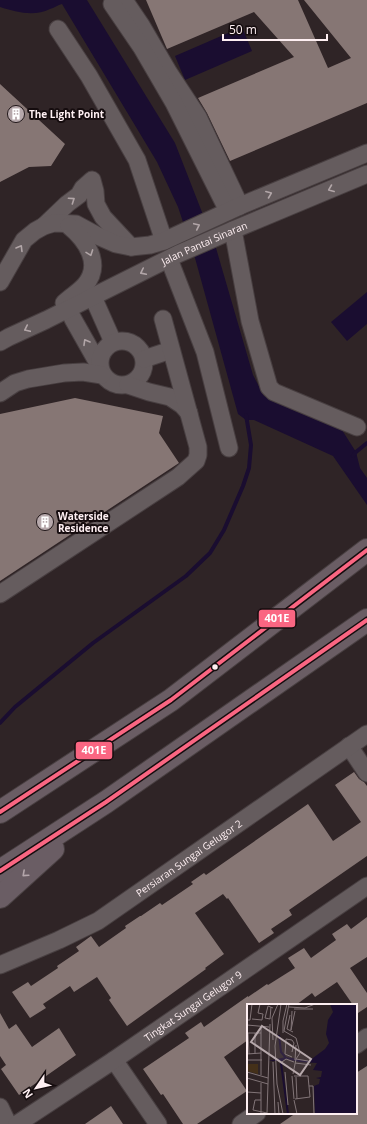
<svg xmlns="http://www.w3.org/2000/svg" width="367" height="1124" viewBox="0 0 367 1124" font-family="'Open Sans',sans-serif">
  <rect width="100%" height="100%" fill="#2f2426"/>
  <g fill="#1a0d30">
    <path d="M0 0H87L175 143 216 248 253 375 264 396 342 430 356 452 360 468 367 478V505L333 456 254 420H246L238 414 195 258 178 207 157 162 62 4C58 5 54 8 50 9 34 17 16 12 0 7Z"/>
    <polygon points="242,27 252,51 185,80 175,56"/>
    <polygon points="367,292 367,324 347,341 331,322"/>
  </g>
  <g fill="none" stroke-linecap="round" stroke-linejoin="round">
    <g stroke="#1a0d30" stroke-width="4">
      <polyline points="353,456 356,452 367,443"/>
      <polyline points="0,723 15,707 93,643 186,576 210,553 224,530 243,486 249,468 251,445 246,415"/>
    </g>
  </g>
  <g fill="#867674">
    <polygon points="146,0 298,0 328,68 351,58 304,0 367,0 367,103 230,161 207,113 198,98 294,57 254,12 167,49"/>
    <polygon points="0,84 65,144 51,166 29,167 0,182"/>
    <polygon points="75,398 163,416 159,433 179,463 0,581 0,414"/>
    <polygon points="354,772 359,779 364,782 367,786 367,856 289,910 292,915 271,929 274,933 259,943 228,898 227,899 223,894 195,913 224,954 205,968 206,969 127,1026 109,1000 111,998 97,977 74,992 70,986 43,1004 46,1008 30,1018 12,992 28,982 31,986 58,968 57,966 79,951 76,947 91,936 99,947 126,928 125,926 140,916 141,916 160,903 162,905 193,884 191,882 204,873 206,875 308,804 333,841 361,822 335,785"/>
    <polygon points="367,917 367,957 350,968 367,993 367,1007 358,1013 356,1009 356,1005 353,1005 337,982 315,997 312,993 296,1005 248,1005 248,1040 224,1057 247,1091 197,1124 183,1124 163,1094 161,1095 143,1069 189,1038 185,1033 201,1022 204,1027 248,996 248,997 267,984 268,985 295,968 288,958 304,948 311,958 336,940 332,934 347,924 351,929"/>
    <polygon points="0,1013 9,1029 16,1024 32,1047 59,1028 76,1055 19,1095 1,1069 6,1065 0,1056"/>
    <polygon points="367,1066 367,1124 280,1124 296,1113 356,1113 356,1073"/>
    <polygon points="111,1106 123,1124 85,1124"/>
  </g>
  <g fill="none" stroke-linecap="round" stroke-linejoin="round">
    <g stroke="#483f41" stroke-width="19">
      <g id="minor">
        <polyline points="124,0 141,25 169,73 198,117 240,206"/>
        <polyline points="112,4 142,48 174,103 228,211"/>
        <polyline points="58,29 89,76 137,160 164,241"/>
        <polyline points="44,226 67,204 79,195 83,188 92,180 95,191 96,204 103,217 131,247"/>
        <polyline points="233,230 250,321 269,387 274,392 357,427"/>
        <polyline points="169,259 205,352 229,448"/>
        <polyline points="0,282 24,240 35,231 44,226 54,223 76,224 100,237 116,244 131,247 150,245 164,241 240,206 367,153"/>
        <polyline points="93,297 113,342"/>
        <path d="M64 303C70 297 79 292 85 285 103 264 86 240 69 226"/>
        <polyline points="68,309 73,319 99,365"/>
        <circle cx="122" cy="363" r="22"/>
        <path id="s1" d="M0 342 9 337 46 320 178 254 233 230 367 174"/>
        <polyline points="144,359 171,350"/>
        <polyline points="128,385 149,392 170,397 182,405 189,413"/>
        <polyline points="0,393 15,383 28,379 64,373 83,372 102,375"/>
        <polyline points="0,594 178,477 196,461 198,455 198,447 163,319"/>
        <polyline points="349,746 367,773"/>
        <path id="s2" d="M0 965 59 940 98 921 367 734"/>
        <polyline points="356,1045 367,1037"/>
        <polyline points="114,1060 158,1124"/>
        <polyline points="0,1107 8,1124"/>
        <path id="s3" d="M17 1124 114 1060 367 886"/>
        <polyline points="241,1124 257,1113"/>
      </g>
    </g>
    <g stroke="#483f41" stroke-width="24">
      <g id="highway">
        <polyline points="0,812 171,700 367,550"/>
        <polyline points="0,871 106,802 367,620"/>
        <polyline points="0,897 53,849"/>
      </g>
    </g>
    <use href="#minor" stroke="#655c5e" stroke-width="17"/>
    <use href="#highway" stroke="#6a5d64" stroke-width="22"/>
    <g stroke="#150c0e" stroke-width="7">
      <g id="bus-1">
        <polyline points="0,812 171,700 367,550"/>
        <polyline points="0,871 106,802 367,620"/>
      </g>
    </g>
    <use href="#bus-1" stroke="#fa6682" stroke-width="4"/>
  </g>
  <defs><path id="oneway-chevron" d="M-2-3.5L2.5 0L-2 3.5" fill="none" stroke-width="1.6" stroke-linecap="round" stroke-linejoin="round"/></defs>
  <g stroke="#b2a6a8">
    <use href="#oneway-chevron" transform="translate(331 189) rotate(158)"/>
    <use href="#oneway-chevron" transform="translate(269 194) rotate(-22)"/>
    <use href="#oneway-chevron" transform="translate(72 200) rotate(-34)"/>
    <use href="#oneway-chevron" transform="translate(197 226) rotate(-25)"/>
    <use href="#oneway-chevron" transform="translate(20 248) rotate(-59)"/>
    <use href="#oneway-chevron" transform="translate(90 253) rotate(70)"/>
    <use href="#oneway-chevron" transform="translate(143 272) rotate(154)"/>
    <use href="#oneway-chevron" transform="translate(27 329) rotate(155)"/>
    <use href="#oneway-chevron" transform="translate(86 342) rotate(-120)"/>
  </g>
  <use stroke="#b4a6ab" href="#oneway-chevron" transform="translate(25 874) rotate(138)"/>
  <defs>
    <g id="building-disc" transform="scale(0.9)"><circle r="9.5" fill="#b6a8ab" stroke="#150c0e"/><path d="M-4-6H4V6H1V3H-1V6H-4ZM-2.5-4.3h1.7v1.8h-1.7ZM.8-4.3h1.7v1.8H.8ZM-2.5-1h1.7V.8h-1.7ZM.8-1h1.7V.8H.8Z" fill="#fff"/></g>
  </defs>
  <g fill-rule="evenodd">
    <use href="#building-disc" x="16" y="114"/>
    <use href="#building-disc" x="45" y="522"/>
  </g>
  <circle fill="#feeff2" stroke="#150c0e" stroke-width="1.5" cx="215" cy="667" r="3.5"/>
  <g text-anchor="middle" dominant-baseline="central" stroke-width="4" stroke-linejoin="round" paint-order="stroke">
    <g font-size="10" font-weight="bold" fill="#feeff2" stroke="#150c0e" text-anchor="start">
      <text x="29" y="114">The Light Point</text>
      <text x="58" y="516">Waterside<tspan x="58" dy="12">Residence</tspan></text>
    </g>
    <g font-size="10" fill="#feeff2" stroke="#150c0e">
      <text stroke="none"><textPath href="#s1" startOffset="227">Jalan Pantai Sinaran</textPath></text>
      <text stroke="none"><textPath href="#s2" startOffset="218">Persiaran Sungai Gelugor 2</textPath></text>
      <text stroke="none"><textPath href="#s3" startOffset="212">Tingkat Sungai Gelugor 9</textPath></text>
    </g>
  </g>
  <g transform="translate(247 1004)">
    <rect width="110" height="110" fill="#2f2426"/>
    <path d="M0 60H11V70L0 67Z" fill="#443019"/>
    <path d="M83 0H110V110H68L67 82 72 80 73 75 69 74 74 73 75 67 66 66 70 59 53 58 39 55 35 57H21L39 53 62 57 78 45 82 39 79 30 81 16 86 8Z" fill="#1a0d30"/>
    <path fill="none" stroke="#1a0d30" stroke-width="2" d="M32 31 34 48 39 54M34 59 41 110"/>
    <path fill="none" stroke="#827578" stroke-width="1" d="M34 0 28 42 30 80 36 110M24 3 23 15 18 14 21 2 26 4M42 3 58 4 68 0M47 5H66M45 7 44 26 48 7M43 11 40 25 46 28M5 15 15 16 16 10 11 9 13 0M0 16H3L5 0M0 21 22 23M37 27 49 34 53 49 49 55 46 70M37 27 42 0M0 29H14M1 29 2 50M8 29V50M36 29V17L40 0M26 36 25 14 31 0M45 48 47 39 45 36 39 35 38 50 45 53M0 50 14 49M49 55 61 57M0 56H15M48 56 49 41M26 58 28 110M35 58 39 55 47 58M48 59 64 61M0 68 21 74M38 68 41 101M14 71V22M45 72 47 95M47 72H61L63 93 48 95M49 73 50 95M0 74 21 80M14 79V109M62 82H66L67 110M0 88 14 89M14 96H8L6 106 20 109 23 20M47 96 50 110M31 98 32 110"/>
    <path fill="#b6a8ab" fill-opacity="0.15" stroke="#b6a8ab" stroke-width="2" d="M15 22 64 55 53 71 4 38Z"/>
    <rect width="110" height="110" fill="none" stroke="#feeff2" stroke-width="2"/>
  </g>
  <g stroke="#150c0e" stroke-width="1.5">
    <rect x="258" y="609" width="38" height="19" rx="4" fill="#fa6682"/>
    <rect x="75" y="741" width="38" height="19" rx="4" fill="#fa6682"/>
  </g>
  <g font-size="11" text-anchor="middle" font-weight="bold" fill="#fff">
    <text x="277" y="622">401E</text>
    <text x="94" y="754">401E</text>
  </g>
  <g transform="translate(36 1088) rotate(236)" stroke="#150c0e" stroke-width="3" paint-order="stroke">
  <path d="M0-3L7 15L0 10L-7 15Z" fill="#feeff2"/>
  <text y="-6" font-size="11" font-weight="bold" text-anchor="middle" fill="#feeff2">N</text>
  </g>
  <path d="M223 34v6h104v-6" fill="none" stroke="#feeff2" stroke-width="2"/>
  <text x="229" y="34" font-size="12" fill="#feeff2" stroke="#150c0e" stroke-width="3" paint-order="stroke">50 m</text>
</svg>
